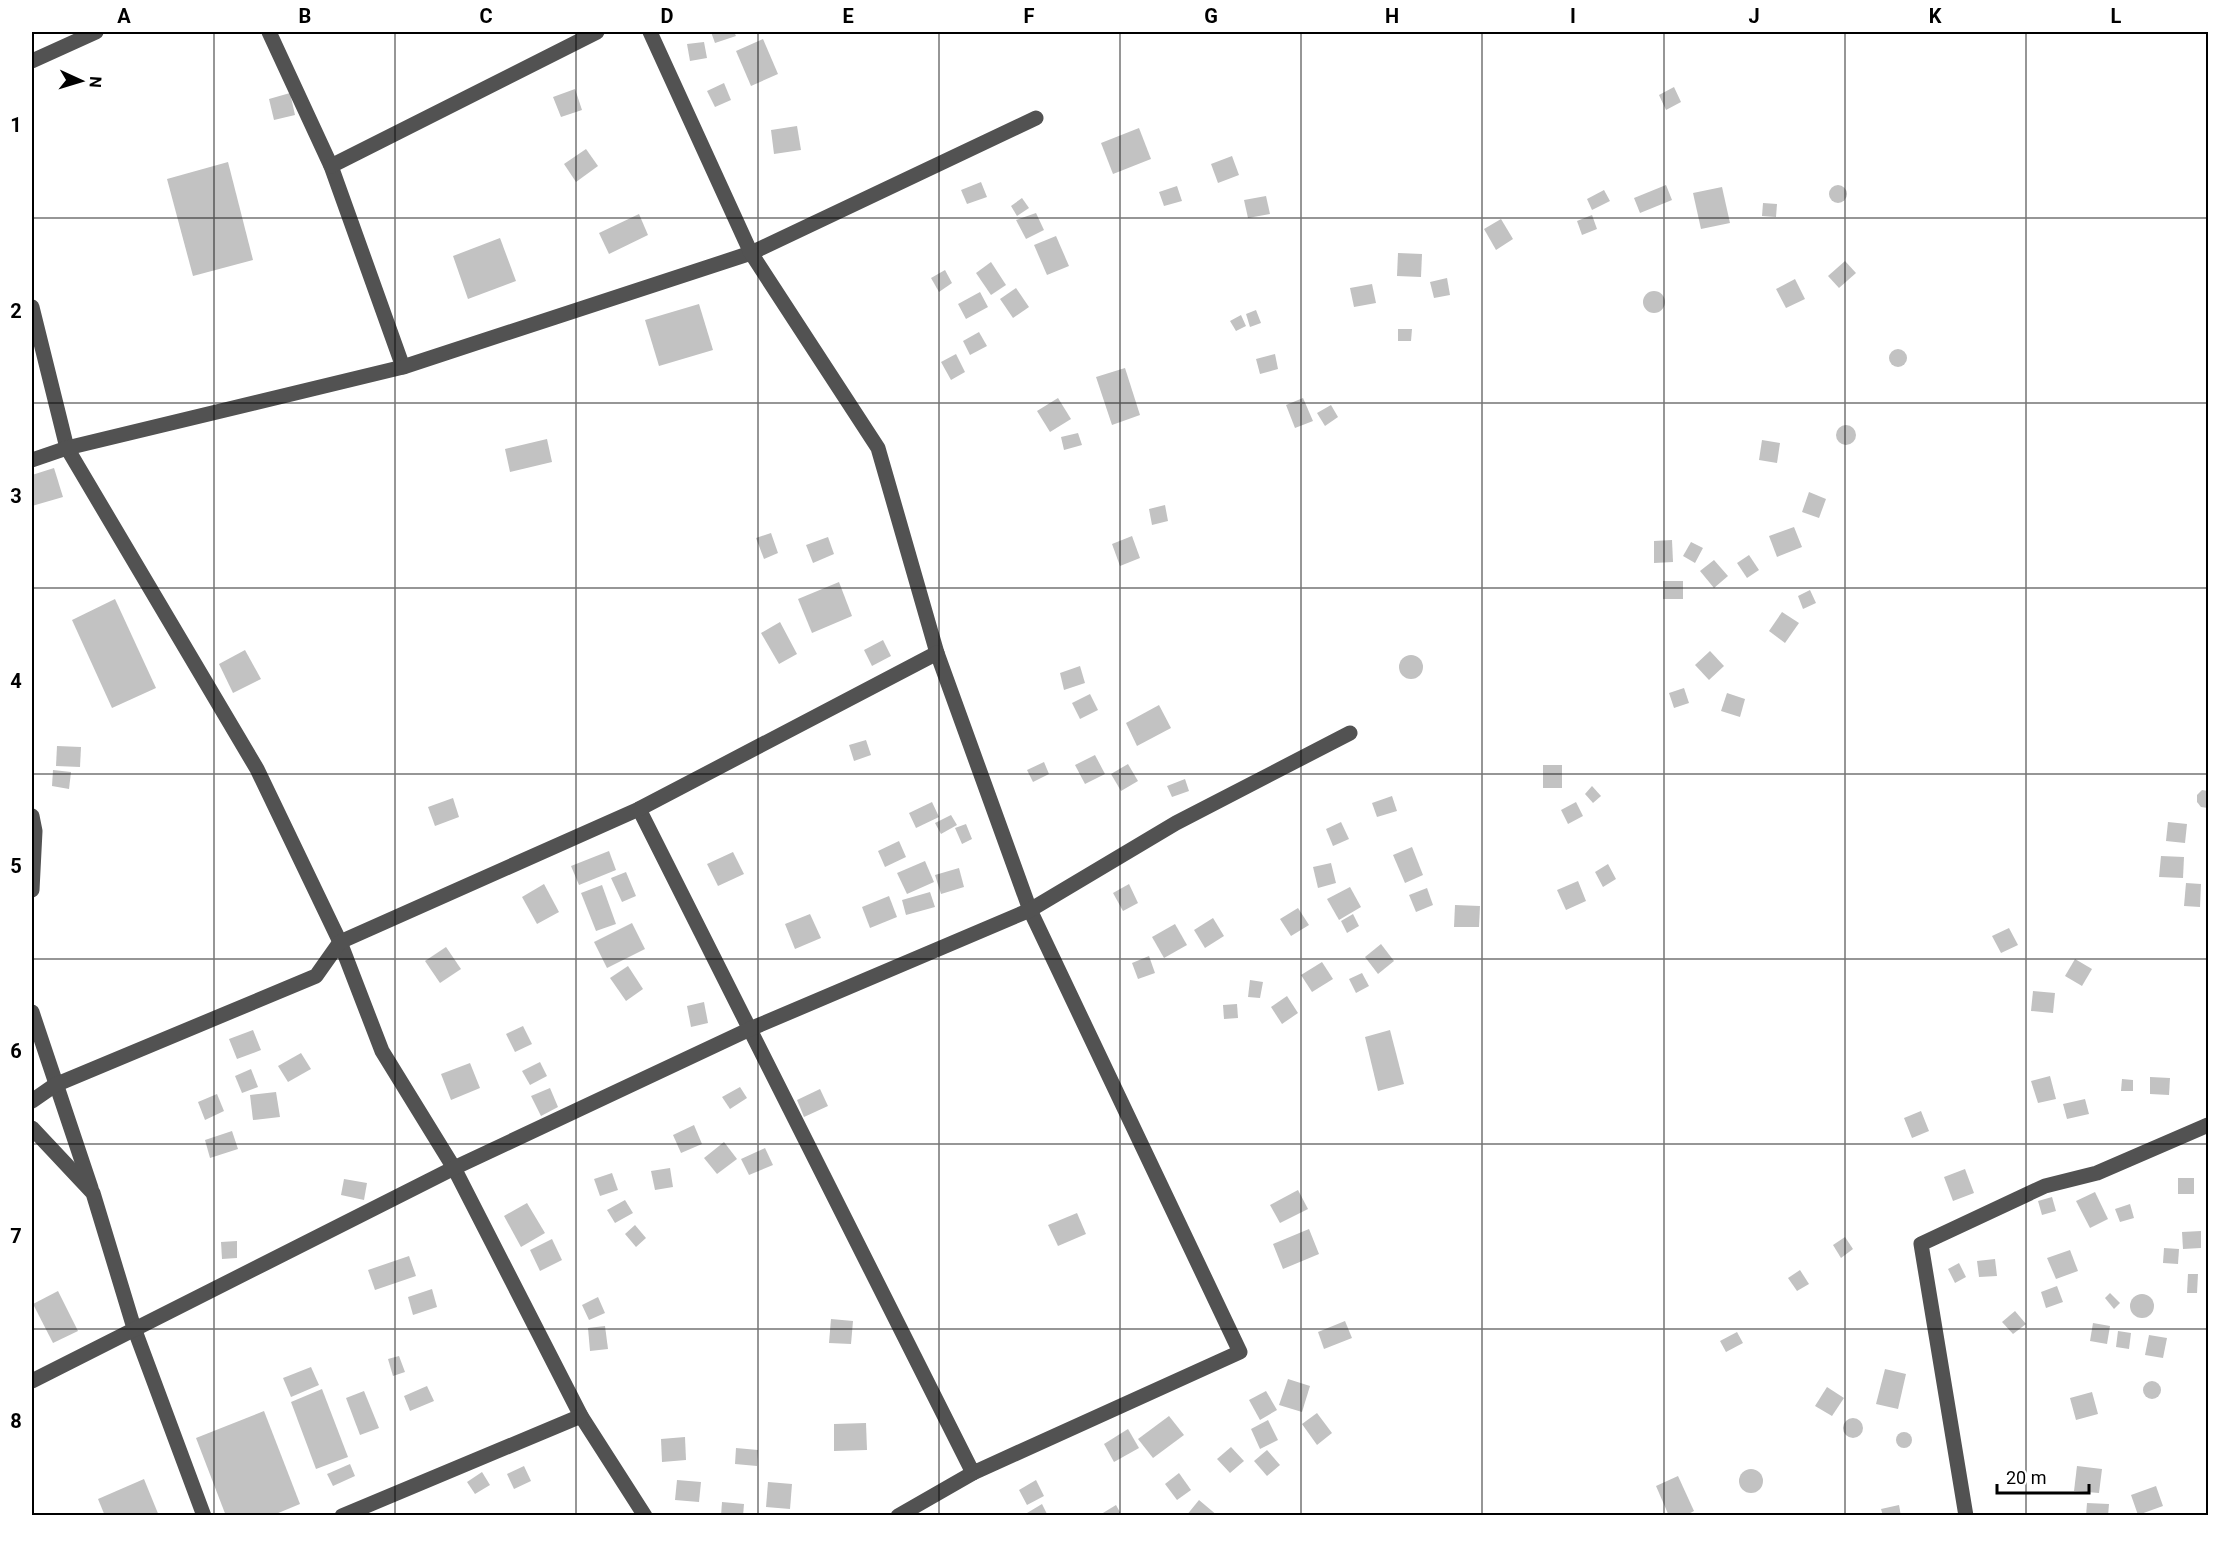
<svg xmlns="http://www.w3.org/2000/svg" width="2240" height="1547" viewBox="0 0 2240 1547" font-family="Roboto,sans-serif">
  <rect width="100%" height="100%" fill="#fff"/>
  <g fill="#c2c2c2">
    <polygon points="711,32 734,32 736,36 715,43"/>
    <polygon points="763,39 778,74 751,86 736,51"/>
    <polygon points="704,42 707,58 690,61 687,44"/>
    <polygon points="724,83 731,100 715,107 707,91"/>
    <polygon points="1674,87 1681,102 1666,110 1659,95"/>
    <polygon points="575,89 582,110 561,117 553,97"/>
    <polygon points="290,93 295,115 274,120 269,99"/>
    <polygon points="797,126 801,150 774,154 771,130"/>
    <polygon points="1139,128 1151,159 1113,174 1101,143"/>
    <polygon points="586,149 598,166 576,182 564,164"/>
    <polygon points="1232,156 1239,175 1218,183 1211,164"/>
    <polygon points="228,162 253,260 193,276 167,179"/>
    <polygon points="981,182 987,197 967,204 961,190"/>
    <circle cx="1838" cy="194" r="9"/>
    <polygon points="1666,185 1672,200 1640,213 1634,198"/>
    <polygon points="1177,186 1182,201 1164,206 1159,192"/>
    <polygon points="1722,187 1730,223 1701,229 1693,193"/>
    <polygon points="1604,190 1610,201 1592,210 1587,199"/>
    <polygon points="1266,196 1270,214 1248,218 1244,200"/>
    <polygon points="1022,198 1029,208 1017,216 1011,206"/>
    <polygon points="1763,203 1777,204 1776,217 1762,216"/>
    <polygon points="1036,213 1044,230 1026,239 1016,220"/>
    <polygon points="639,214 648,235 609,254 599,233"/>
    <polygon points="1592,215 1597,229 1582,235 1577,221"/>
    <polygon points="1501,219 1513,239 1496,250 1484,229"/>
    <polygon points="1056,236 1069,266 1047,275 1034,245"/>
    <polygon points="500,238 516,281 468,299 453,256"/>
    <polygon points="1398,253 1422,254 1421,277 1397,276"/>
    <polygon points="1845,261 1856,273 1839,288 1828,276"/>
    <polygon points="991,262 1006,285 991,295 976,273"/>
    <polygon points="945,270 952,283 939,292 931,278"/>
    <polygon points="1447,278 1450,295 1434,298 1430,282"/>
    <polygon points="1795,279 1805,299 1786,308 1776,289"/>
    <polygon points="1372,284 1376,303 1354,307 1350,288"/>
    <polygon points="1016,288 1029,307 1013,318 1000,299"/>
    <circle cx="1654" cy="302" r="11"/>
    <polygon points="980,292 988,307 966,319 958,304"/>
    <polygon points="699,304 713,350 659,366 645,320"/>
    <polygon points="1256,310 1261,323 1250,327 1246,314"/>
    <polygon points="1241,315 1246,326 1236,331 1230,321"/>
    <polygon points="1398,329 1412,329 1411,341 1398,341"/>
    <polygon points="979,332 987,346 970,355 963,341"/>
    <circle cx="1898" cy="358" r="9"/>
    <polygon points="956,354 965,372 951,380 941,362"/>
    <polygon points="1275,354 1278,369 1260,374 1256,359"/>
    <polygon points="1125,368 1140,415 1112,425 1096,377"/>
    <polygon points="1058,398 1071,419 1050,432 1037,411"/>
    <polygon points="1303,398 1313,421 1295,428 1286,405"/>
    <polygon points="1331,405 1338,417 1325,426 1317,413"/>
    <circle cx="1846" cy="435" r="10"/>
    <polygon points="1078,433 1082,445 1064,450 1061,437"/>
    <polygon points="547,439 552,462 510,472 505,449"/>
    <polygon points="1762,440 1780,443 1777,463 1759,460"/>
    <polygon points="54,468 63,497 32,506 32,475"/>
    <polygon points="1809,492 1826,499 1819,518 1802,512"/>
    <polygon points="1165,505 1168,521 1152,525 1149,509"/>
    <polygon points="1794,527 1802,547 1777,557 1769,536"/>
    <polygon points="771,533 778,553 764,559 756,538"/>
    <polygon points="1132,536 1140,558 1120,566 1112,544"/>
    <polygon points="828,537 834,554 813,563 806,545"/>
    <polygon points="1672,540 1673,562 1654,563 1654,541"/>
    <polygon points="1691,542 1703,548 1695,563 1683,556"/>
    <polygon points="1749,555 1759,570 1747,578 1737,563"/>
    <polygon points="1714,560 1728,576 1714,588 1700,571"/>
    <rect x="1663" y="581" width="20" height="18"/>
    <polygon points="839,582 852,616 812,633 798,599"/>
    <polygon points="1810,590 1816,603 1803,609 1798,596"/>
    <polygon points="115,599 156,688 112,708 72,620"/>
    <polygon points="1782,612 1799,623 1785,643 1769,631"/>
    <polygon points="780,622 797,654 779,664 761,633"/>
    <polygon points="883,640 891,656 872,666 864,650"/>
    <polygon points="245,650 261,679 233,693 219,664"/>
    <polygon points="1710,651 1724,666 1709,680 1695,665"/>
    <circle cx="1411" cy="667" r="12"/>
    <polygon points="1080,666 1085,683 1064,690 1060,673"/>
    <polygon points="1684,688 1689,703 1674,708 1669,693"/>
    <polygon points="1727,693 1745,699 1740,717 1721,711"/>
    <polygon points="1090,694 1098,710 1080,719 1072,703"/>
    <polygon points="1159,705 1171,728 1137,746 1126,723"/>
    <polygon points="866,740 871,755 854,761 849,745"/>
    <polygon points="57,746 81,747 80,767 56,766"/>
    <polygon points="1095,755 1105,774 1085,784 1075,765"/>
    <polygon points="1044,762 1049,774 1033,782 1027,770"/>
    <polygon points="1128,764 1138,781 1121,791 1111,774"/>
    <rect x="1543" y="765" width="19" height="23"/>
    <polygon points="53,770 71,772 69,789 52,786"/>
    <polygon points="1185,779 1189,791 1172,797 1167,786"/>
    <polygon points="1592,786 1601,796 1593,803 1585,794"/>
    <polygon points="2202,790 2208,791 2208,808 2201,807 2197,802 2197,795"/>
    <polygon points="1392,796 1397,811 1377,817 1372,803"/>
    <polygon points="453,798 459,817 435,826 428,807"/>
    <polygon points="932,802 939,817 916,828 909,813"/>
    <polygon points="1576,802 1583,816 1568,824 1561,810"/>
    <polygon points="951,815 957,825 941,834 935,823"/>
    <polygon points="1341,822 1349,839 1333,846 1326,829"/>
    <polygon points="2168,822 2187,824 2185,843 2166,841"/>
    <polygon points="966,824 972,839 962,844 955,828"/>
    <polygon points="899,841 906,857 885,867 878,851"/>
    <polygon points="1412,847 1423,875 1405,883 1393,855"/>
    <polygon points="609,851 616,870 579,885 571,866"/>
    <polygon points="733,852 744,874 718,886 707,864"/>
    <polygon points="2161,856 2184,857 2183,878 2159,877"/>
    <polygon points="925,861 934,882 907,894 897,873"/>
    <polygon points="1331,863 1336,883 1318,888 1313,867"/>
    <polygon points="1608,864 1616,879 1603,887 1595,872"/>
    <polygon points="959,868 964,887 941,894 935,875"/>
    <polygon points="626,872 636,896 622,902 611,878"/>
    <polygon points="1578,881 1586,901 1566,910 1557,890"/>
    <polygon points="2186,883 2201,884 2200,907 2184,906"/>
    <polygon points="544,884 559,912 537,924 522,897"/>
    <polygon points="1129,884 1138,903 1123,911 1113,893"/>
    <polygon points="602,885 616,924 596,931 581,893"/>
    <polygon points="1350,887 1361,907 1339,920 1327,899"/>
    <polygon points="1427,888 1433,905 1416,912 1409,895"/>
    <polygon points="930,892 935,907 906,915 902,900"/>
    <polygon points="889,896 897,917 870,928 862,907"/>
    <polygon points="1455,905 1480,906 1479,927 1454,927"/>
    <polygon points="1298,908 1309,925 1291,936 1280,919"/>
    <polygon points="810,914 821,938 795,949 785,924"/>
    <polygon points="1353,914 1359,926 1347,933 1341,921"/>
    <polygon points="1213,918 1224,936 1205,948 1194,930"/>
    <polygon points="632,923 645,949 607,968 594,942"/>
    <polygon points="1175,924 1187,945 1164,958 1152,937"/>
    <polygon points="2009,928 2018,945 2001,953 1992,936"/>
    <polygon points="1381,944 1394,961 1378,974 1365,957"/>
    <polygon points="446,947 461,969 440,983 425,961"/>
    <polygon points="1149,956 1155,973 1138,979 1132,963"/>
    <polygon points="2075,959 2092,969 2082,986 2065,976"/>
    <polygon points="1322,962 1333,979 1312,992 1301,975"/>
    <polygon points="628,966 643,989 626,1001 610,978"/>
    <polygon points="1362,973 1369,986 1356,993 1349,979"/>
    <polygon points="1250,980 1263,982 1260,998 1248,997"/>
    <polygon points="2033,991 2055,993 2053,1013 2031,1011"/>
    <polygon points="1287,996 1298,1013 1282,1024 1271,1007"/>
    <polygon points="704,1002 708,1023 691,1027 687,1006"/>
    <polygon points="1237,1004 1238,1018 1224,1019 1223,1005"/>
    <polygon points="523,1026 532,1044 515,1052 506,1034"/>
    <polygon points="253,1030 261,1050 237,1059 229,1039"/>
    <polygon points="1390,1030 1404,1084 1378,1091 1365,1037"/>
    <polygon points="301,1053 311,1069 288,1082 278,1066"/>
    <polygon points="540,1062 547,1076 530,1085 522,1071"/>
    <polygon points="470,1063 480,1088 451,1100 441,1074"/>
    <polygon points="251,1069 258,1087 242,1093 235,1076"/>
    <polygon points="2050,1076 2056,1099 2038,1103 2031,1081"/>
    <polygon points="2150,1077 2170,1078 2169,1095 2150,1094"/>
    <polygon points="2122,1079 2133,1080 2133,1091 2121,1091"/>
    <polygon points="740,1087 747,1098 730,1109 722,1097"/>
    <polygon points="550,1088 558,1107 541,1116 531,1096"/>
    <polygon points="820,1089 828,1106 804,1117 797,1100"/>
    <polygon points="276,1092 280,1117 253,1120 250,1095"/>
    <polygon points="217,1094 224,1111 205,1120 198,1102"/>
    <polygon points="2085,1099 2089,1114 2067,1119 2063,1104"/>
    <polygon points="1921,1111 1929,1131 1912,1138 1904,1118"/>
    <polygon points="694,1125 702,1144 681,1153 673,1135"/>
    <polygon points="232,1131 238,1149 210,1158 205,1140"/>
    <polygon points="724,1142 737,1159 717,1174 704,1158"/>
    <polygon points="765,1148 773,1165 749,1175 741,1159"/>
    <polygon points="670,1168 673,1187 655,1190 651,1171"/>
    <polygon points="1965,1169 1974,1193 1953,1201 1944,1177"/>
    <polygon points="612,1173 618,1190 600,1196 594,1179"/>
    <rect x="2178" y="1178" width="16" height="16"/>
    <polygon points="344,1179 367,1183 364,1200 341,1195"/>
    <polygon points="1298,1190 1308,1209 1280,1223 1270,1205"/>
    <polygon points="2095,1192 2108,1219 2090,1228 2076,1201"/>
    <polygon points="2052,1197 2056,1211 2042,1215 2038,1201"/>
    <polygon points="625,1200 633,1213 615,1223 607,1210"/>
    <polygon points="527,1203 545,1233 521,1247 504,1216"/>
    <polygon points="2130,1204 2134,1218 2120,1222 2115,1209"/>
    <polygon points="1077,1213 1086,1234 1058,1246 1048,1225"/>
    <polygon points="635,1225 646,1238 636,1247 625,1234"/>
    <polygon points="1309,1229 1319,1254 1283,1269 1273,1244"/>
    <polygon points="2201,1231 2201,1248 2183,1249 2182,1232"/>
    <polygon points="1845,1237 1853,1249 1841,1258 1833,1245"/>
    <polygon points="552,1239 562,1260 540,1271 530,1250"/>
    <polygon points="237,1241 237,1258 222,1259 221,1242"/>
    <polygon points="2164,1248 2179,1249 2178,1264 2163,1263"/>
    <polygon points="2070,1250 2078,1271 2056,1279 2047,1258"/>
    <polygon points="409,1256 416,1276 375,1290 368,1270"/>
    <polygon points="1995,1259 1997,1276 1979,1277 1977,1261"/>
    <polygon points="1959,1263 1966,1277 1955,1283 1948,1269"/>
    <polygon points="1800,1270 1809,1284 1797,1291 1788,1278"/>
    <polygon points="2188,1274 2198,1274 2197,1293 2187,1293"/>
    <polygon points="2057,1286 2063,1302 2046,1308 2041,1292"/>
    <polygon points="432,1289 437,1307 413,1315 408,1297"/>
    <polygon points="58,1291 78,1331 53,1343 33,1304"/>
    <polygon points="2110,1293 2120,1303 2114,1309 2105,1298"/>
    <circle cx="2142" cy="1306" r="12"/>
    <polygon points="598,1297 605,1313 589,1320 582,1305"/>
    <polygon points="2015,1311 2026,1324 2013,1334 2002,1322"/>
    <polygon points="831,1319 853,1321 851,1344 829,1343"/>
    <polygon points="1345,1321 1352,1338 1324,1349 1318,1332"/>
    <polygon points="2093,1323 2110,1326 2107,1344 2090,1341"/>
    <polygon points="605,1326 608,1349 590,1351 588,1328"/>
    <polygon points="2118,1331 2131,1333 2129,1349 2116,1347"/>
    <polygon points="1737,1332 1743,1343 1726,1352 1720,1341"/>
    <polygon points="2149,1335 2167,1338 2163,1358 2145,1355"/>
    <polygon points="399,1356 405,1372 393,1376 388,1359"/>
    <polygon points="311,1367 319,1385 291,1397 283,1378"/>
    <polygon points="1885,1369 1906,1374 1898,1409 1876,1404"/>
    <polygon points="1288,1379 1310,1386 1302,1412 1279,1405"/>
    <circle cx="2152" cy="1390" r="9"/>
    <polygon points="427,1386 434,1401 410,1411 404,1396"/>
    <polygon points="1827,1387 1844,1398 1832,1416 1815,1406"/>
    <polygon points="322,1389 348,1457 316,1469 291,1402"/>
    <polygon points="364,1391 379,1428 360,1435 346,1398"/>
    <polygon points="1266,1391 1277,1410 1260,1420 1249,1400"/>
    <polygon points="2092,1392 2098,1414 2076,1420 2070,1398"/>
    <polygon points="264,1411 300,1504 271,1516 226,1516 196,1438"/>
    <polygon points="1317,1413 1332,1433 1317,1445 1302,1424"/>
    <polygon points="1169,1416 1184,1435 1153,1458 1138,1439"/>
    <circle cx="1853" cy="1428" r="10"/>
    <polygon points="1268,1420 1278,1440 1260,1449 1251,1429"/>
    <polygon points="866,1423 867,1450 834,1451 834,1424"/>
    <polygon points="1128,1429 1139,1448 1114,1462 1104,1444"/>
    <circle cx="1904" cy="1440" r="8"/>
    <polygon points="685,1437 686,1460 662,1462 661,1439"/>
    <polygon points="1231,1447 1244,1461 1230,1473 1217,1459"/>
    <polygon points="736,1448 758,1450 757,1466 735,1464"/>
    <polygon points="1267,1450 1280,1465 1267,1476 1254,1461"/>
    <polygon points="350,1464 355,1476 333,1486 327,1474"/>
    <polygon points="524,1466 531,1481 514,1489 507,1474"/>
    <polygon points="2077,1466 2102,1469 2099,1493 2074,1491"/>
    <circle cx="1751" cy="1481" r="12"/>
    <polygon points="482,1472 490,1485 475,1494 467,1482"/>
    <polygon points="1179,1473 1191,1490 1177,1500 1165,1484"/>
    <polygon points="1678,1476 1694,1511 1685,1516 1669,1516 1656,1486"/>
    <polygon points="144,1479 159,1516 105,1516 98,1499"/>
    <polygon points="677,1480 701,1482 699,1502 675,1500"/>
    <polygon points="1036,1480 1044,1496 1027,1505 1019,1490"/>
    <polygon points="768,1482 792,1484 790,1509 766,1507"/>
    <polygon points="2156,1486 2163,1506 2138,1515 2131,1495"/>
    <polygon points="1199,1500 1218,1516 1186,1516"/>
    <polygon points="722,1502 744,1504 743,1516 721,1516"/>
    <polygon points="2087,1503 2109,1504 2108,1516 2086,1516"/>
    <polygon points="1042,1504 1048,1516 1022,1516"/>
    <polygon points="1116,1505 1122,1516 1098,1516"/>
    <polygon points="1899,1505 1901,1516 1883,1516 1881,1509"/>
  </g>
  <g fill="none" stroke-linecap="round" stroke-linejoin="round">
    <g stroke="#525252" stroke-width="15">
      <polyline points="269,32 331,166 403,367"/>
      <polyline points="32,61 96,32"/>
      <polyline points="331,166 597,32"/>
      <polyline points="32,307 67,448 257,769 340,942 382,1051 454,1168 581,1416 645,1516"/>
      <polyline points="32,460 67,448 403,367 751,253 1036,118"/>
      <polyline points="639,809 973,1473 1240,1352 1030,910 937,653 878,448 751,253 650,32"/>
      <polyline points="32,816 35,831 32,890"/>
      <polyline points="32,1012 91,1188"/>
      <polyline points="32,1101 55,1085 316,976 340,942 639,809 937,653"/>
      <polyline points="32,1128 93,1193 134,1328 204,1516"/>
      <polyline points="32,1381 454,1168 750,1029 1030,910 1176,823 1350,733"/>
      <polyline points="342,1516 581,1416"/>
      <polyline points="898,1516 973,1473"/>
      <polyline points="1966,1516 1921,1244 2045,1186 2097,1173 2208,1125"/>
    </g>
  </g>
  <path fill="none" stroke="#000" stroke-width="1.5" stroke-opacity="0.55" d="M214 32V1516M395 32V1516M576 32V1516M758 32V1516M939 32V1516M1120 32V1516M1301 32V1516M1482 32V1516M1664 32V1516M1845 32V1516M2026 32V1516M32 218H2208M32 403H2208M32 588H2208M32 774H2208M32 959H2208M32 1144H2208M32 1329H2208"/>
  <rect width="2240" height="1547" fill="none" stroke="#ffffff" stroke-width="66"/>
  <g transform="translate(81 81) rotate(94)" stroke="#ffffff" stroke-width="4.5" paint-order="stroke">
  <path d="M0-4.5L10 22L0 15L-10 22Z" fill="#000000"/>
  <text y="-9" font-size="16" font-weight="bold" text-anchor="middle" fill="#000000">N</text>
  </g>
  <path d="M1997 1484v9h92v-9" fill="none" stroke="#000000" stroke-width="3"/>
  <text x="2006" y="1484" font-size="18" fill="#000000" stroke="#ffffff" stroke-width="4.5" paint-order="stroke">20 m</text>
  <rect x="33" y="33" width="2174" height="1481" fill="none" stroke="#000" stroke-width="2"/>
  <g font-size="20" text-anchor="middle" font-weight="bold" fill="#000">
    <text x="124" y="23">A</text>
    <text x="305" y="23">B</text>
    <text x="486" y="23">C</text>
    <text x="667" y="23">D</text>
    <text x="848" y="23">E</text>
    <text x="1029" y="23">F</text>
    <text x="1211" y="23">G</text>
    <text x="1392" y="23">H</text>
    <text x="1573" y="23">I</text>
    <text x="1754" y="23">J</text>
    <text x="1935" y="23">K</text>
    <text x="2116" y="23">L</text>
    <text x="16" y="132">1</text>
    <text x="16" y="318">2</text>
    <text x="16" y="503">3</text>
    <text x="16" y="688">4</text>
    <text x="16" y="873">5</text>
    <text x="16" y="1058">6</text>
    <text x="16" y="1243">7</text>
    <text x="16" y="1428">8</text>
  </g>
</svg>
